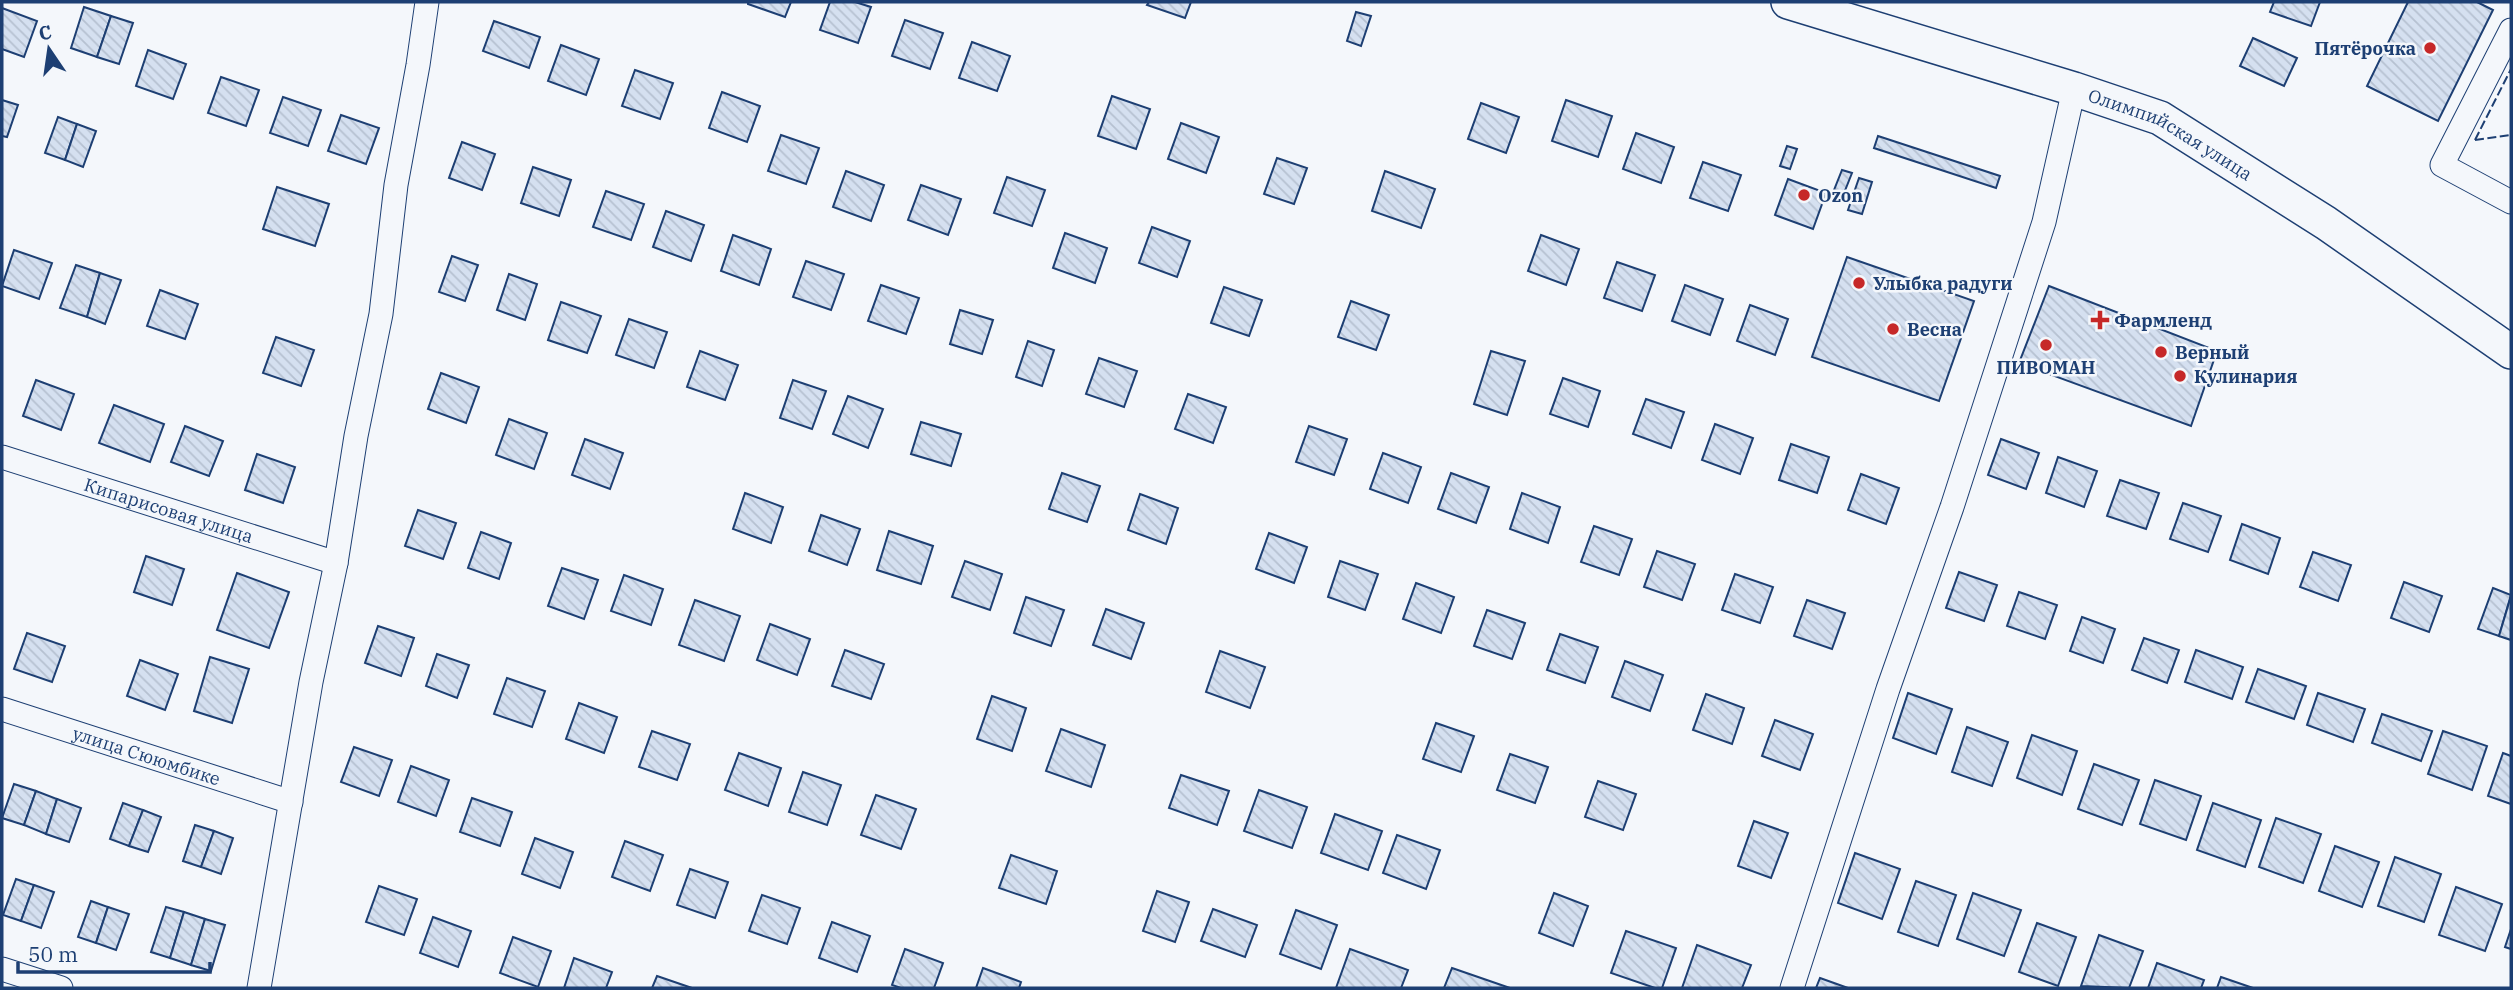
<svg xmlns="http://www.w3.org/2000/svg" width="2513" height="990" viewBox="0 0 2513 990" font-family="'IBM Plex Serif',serif">
  <defs>
    <pattern id="building-back-hatch" width="6" height="6" patternUnits="userSpaceOnUse" patternTransform="scale(1.75)"><rect width="6" height="6" fill="#d5e0f0"/><path d="M-1 5l2 2M0 0l6 6M5-1l2 2" fill="none" stroke="#b6c1d1"/></pattern>
  </defs>
  <rect width="100%" height="100%" fill="#f4f7fb"/>
  <g fill="url(#building-back-hatch)" stroke="#1d3f73" stroke-width="2">
    <polygon points="748,2 791,2 785,17 748,4"/>
    <polygon points="830,2 855,2 871,7 858,43 820,30"/>
    <polygon points="1149,2 1191,2 1185,18 1147,5"/>
    <polygon points="2274,2 2320,2 2311,26 2270,12"/>
    <polygon points="2408,2 2477,2 2493,10 2438,121 2367,86"/>
    <polygon points="84,7 111,16 97,57 71,48"/>
    <polygon points="2,8 37,21 24,57 2,49"/>
    <polygon points="1356,12 1371,16 1361,46 1347,41"/>
    <polygon points="111,16 133,23 119,64 97,57"/>
    <polygon points="905,20 943,33 930,69 892,56"/>
    <polygon points="494,21 540,37 529,68 483,51"/>
    <polygon points="2253,38 2297,58 2284,86 2240,66"/>
    <polygon points="972,42 1010,56 997,91 959,78"/>
    <polygon points="561,45 599,59 586,95 548,81"/>
    <polygon points="148,50 186,64 173,99 136,86"/>
    <polygon points="635,70 673,83 660,119 622,106"/>
    <polygon points="221,77 259,90 246,126 208,113"/>
    <polygon points="722,92 760,106 747,142 709,128"/>
    <polygon points="1112,96 1150,109 1136,149 1098,136"/>
    <polygon points="283,97 321,110 308,146 270,133"/>
    <polygon points="2,100 18,105 7,137 2,136"/>
    <polygon points="1566,100 1612,116 1598,157 1552,141"/>
    <polygon points="1481,103 1519,117 1506,153 1468,139"/>
    <polygon points="341,115 379,128 366,164 328,151"/>
    <polygon points="58,117 77,124 65,160 45,153"/>
    <polygon points="1181,123 1219,137 1206,173 1168,159"/>
    <polygon points="77,124 96,131 83,167 65,160"/>
    <polygon points="1636,133 1674,147 1661,183 1623,169"/>
    <polygon points="781,135 819,148 806,184 768,171"/>
    <polygon points="1878,136 2000,176 1996,188 1874,148"/>
    <polygon points="462,142 495,154 482,190 449,178"/>
    <polygon points="1787,146 1797,149 1790,169 1780,166"/>
    <polygon points="1277,158 1307,168 1294,204 1264,194"/>
    <polygon points="1703,162 1741,175 1728,211 1690,198"/>
    <polygon points="533,167 571,180 559,216 521,203"/>
    <polygon points="1842,170 1852,173 1844,193 1834,190"/>
    <polygon points="846,171 884,185 871,221 833,207"/>
    <polygon points="1385,171 1435,189 1421,228 1372,211"/>
    <polygon points="1007,177 1045,190 1032,226 994,213"/>
    <polygon points="1859,178 1872,182 1862,214 1848,210"/>
    <polygon points="1788,179 1826,193 1813,229 1775,215"/>
    <polygon points="921,185 961,199 948,235 908,220"/>
    <polygon points="277,187 329,204 315,246 263,229"/>
    <polygon points="606,191 644,204 631,240 593,227"/>
    <polygon points="666,211 704,225 691,261 653,247"/>
    <polygon points="1152,227 1190,241 1177,277 1139,263"/>
    <polygon points="1065,233 1107,248 1095,283 1053,268"/>
    <polygon points="733,235 771,249 759,285 721,271"/>
    <polygon points="1541,235 1579,249 1566,285 1528,271"/>
    <polygon points="14,250 52,263 39,299 2,286"/>
    <polygon points="452,256 478,265 465,301 439,292"/>
    <polygon points="1847,257 1974,301 1939,401 1812,357"/>
    <polygon points="806,261 844,274 831,310 793,297"/>
    <polygon points="1617,262 1655,275 1642,311 1604,298"/>
    <polygon points="76,265 100,273 87,317 60,308"/>
    <polygon points="100,273 121,280 105,324 87,317"/>
    <polygon points="509,274 537,284 525,320 497,310"/>
    <polygon points="881,285 919,298 906,334 868,321"/>
    <polygon points="1685,285 1723,299 1710,335 1672,321"/>
    <polygon points="2049,286 2217,351 2191,426 2019,363"/>
    <polygon points="1224,287 1262,300 1249,336 1211,323"/>
    <polygon points="160,290 198,304 185,339 147,326"/>
    <polygon points="1351,301 1389,315 1376,350 1338,337"/>
    <polygon points="561,302 601,316 587,353 548,340"/>
    <polygon points="1750,305 1788,319 1775,355 1737,341"/>
    <polygon points="960,310 993,320 982,354 950,344"/>
    <polygon points="629,319 667,332 654,368 616,355"/>
    <polygon points="276,337 314,350 301,386 263,373"/>
    <polygon points="1028,341 1054,350 1042,386 1016,377"/>
    <polygon points="700,351 738,365 725,400 687,387"/>
    <polygon points="1491,351 1525,361 1507,415 1474,404"/>
    <polygon points="1099,358 1137,371 1124,407 1086,394"/>
    <polygon points="441,373 479,387 466,423 428,409"/>
    <polygon points="1563,378 1600,391 1588,427 1550,414"/>
    <polygon points="36,380 74,394 61,430 23,416"/>
    <polygon points="793,380 826,391 812,429 780,418"/>
    <polygon points="1188,394 1226,407 1213,443 1175,429"/>
    <polygon points="848,396 883,409 868,448 833,434"/>
    <polygon points="1646,399 1684,412 1671,448 1633,434"/>
    <polygon points="114,405 164,424 150,462 99,443"/>
    <polygon points="509,419 547,433 534,469 496,455"/>
    <polygon points="921,422 961,434 951,466 911,454"/>
    <polygon points="1715,424 1753,438 1740,474 1702,460"/>
    <polygon points="185,426 223,441 209,476 171,462"/>
    <polygon points="1309,426 1347,439 1334,475 1296,462"/>
    <polygon points="585,439 623,453 610,489 572,475"/>
    <polygon points="2001,439 2039,453 2026,489 1988,475"/>
    <polygon points="1791,444 1829,457 1817,493 1779,480"/>
    <polygon points="1383,453 1421,467 1408,503 1370,489"/>
    <polygon points="257,454 295,467 283,503 245,490"/>
    <polygon points="2058,457 2097,471 2084,507 2046,493"/>
    <polygon points="1062,473 1100,486 1087,522 1049,509"/>
    <polygon points="1451,473 1489,487 1476,523 1438,509"/>
    <polygon points="1861,474 1899,488 1886,524 1848,510"/>
    <polygon points="2120,480 2159,493 2146,529 2107,516"/>
    <polygon points="745,493 783,507 771,543 733,529"/>
    <polygon points="1522,493 1560,507 1548,543 1510,529"/>
    <polygon points="1140,494 1178,508 1166,544 1128,530"/>
    <polygon points="2183,503 2221,516 2208,552 2170,539"/>
    <polygon points="418,510 456,523 443,559 405,546"/>
    <polygon points="821,515 860,529 847,565 809,551"/>
    <polygon points="2242,524 2280,538 2268,574 2230,560"/>
    <polygon points="1594,526 1632,539 1619,575 1581,562"/>
    <polygon points="889,531 933,546 921,584 877,570"/>
    <polygon points="481,532 511,543 499,579 468,568"/>
    <polygon points="1269,533 1307,547 1294,583 1256,569"/>
    <polygon points="1657,551 1695,564 1682,600 1644,587"/>
    <polygon points="2313,552 2351,565 2338,601 2300,587"/>
    <polygon points="146,556 184,569 172,605 134,592"/>
    <polygon points="965,561 1002,574 990,610 952,597"/>
    <polygon points="1340,561 1378,574 1365,610 1328,597"/>
    <polygon points="562,568 598,580 584,619 548,606"/>
    <polygon points="1959,572 1997,585 1984,621 1946,608"/>
    <polygon points="237,573 289,592 269,648 217,630"/>
    <polygon points="1735,574 1773,587 1760,623 1722,610"/>
    <polygon points="624,575 663,589 651,625 611,611"/>
    <polygon points="2404,582 2442,596 2429,632 2391,618"/>
    <polygon points="1416,583 1454,597 1441,633 1403,619"/>
    <polygon points="2493,588 2511,595 2499,636 2478,629"/>
    <polygon points="2019,592 2057,605 2045,639 2007,626"/>
    <polygon points="2511,596 2511,640 2499,636"/>
    <polygon points="1026,597 1064,610 1051,646 1014,633"/>
    <polygon points="695,600 740,616 724,661 679,645"/>
    <polygon points="1807,600 1845,613 1832,649 1794,636"/>
    <polygon points="1106,609 1144,623 1131,659 1093,645"/>
    <polygon points="1487,610 1525,623 1512,659 1474,646"/>
    <polygon points="2082,617 2115,629 2103,663 2070,651"/>
    <polygon points="770,624 810,639 797,675 757,660"/>
    <polygon points="378,626 414,638 401,676 365,663"/>
    <polygon points="27,633 65,646 52,682 14,669"/>
    <polygon points="1560,634 1598,647 1585,683 1547,670"/>
    <polygon points="2144,638 2179,650 2167,683 2132,670"/>
    <polygon points="845,650 884,664 871,699 832,686"/>
    <polygon points="2196,650 2243,667 2232,699 2185,682"/>
    <polygon points="1220,651 1265,667 1250,708 1206,692"/>
    <polygon points="437,654 469,665 457,698 426,686"/>
    <polygon points="210,657 249,669 232,723 194,711"/>
    <polygon points="140,660 178,674 165,710 127,696"/>
    <polygon points="1625,661 1663,675 1650,711 1612,697"/>
    <polygon points="2258,669 2306,686 2294,719 2246,702"/>
    <polygon points="507,678 545,691 532,727 494,714"/>
    <polygon points="1908,693 1952,709 1936,754 1893,738"/>
    <polygon points="2318,693 2365,709 2353,742 2307,725"/>
    <polygon points="1706,694 1744,708 1732,744 1693,730"/>
    <polygon points="992,696 1026,708 1012,751 977,739"/>
    <polygon points="579,703 617,717 604,753 566,739"/>
    <polygon points="2382,714 2432,731 2421,761 2372,743"/>
    <polygon points="1775,720 1813,734 1800,770 1762,756"/>
    <polygon points="1436,723 1474,736 1461,772 1423,759"/>
    <polygon points="1967,727 2008,742 1992,786 1952,772"/>
    <polygon points="1061,729 1105,745 1091,787 1046,771"/>
    <polygon points="652,731 690,744 677,780 639,767"/>
    <polygon points="2443,731 2487,746 2472,790 2428,774"/>
    <polygon points="2032,735 2077,751 2062,795 2017,778"/>
    <polygon points="354,747 392,760 379,796 341,782"/>
    <polygon points="739,753 781,768 768,806 725,790"/>
    <polygon points="2503,753 2511,756 2511,804 2488,796"/>
    <polygon points="1510,754 1548,767 1535,803 1497,790"/>
    <polygon points="2094,764 2139,780 2122,825 2078,809"/>
    <polygon points="411,766 449,780 436,816 398,802"/>
    <polygon points="803,772 841,785 827,825 789,812"/>
    <polygon points="1181,775 1229,791 1217,825 1169,808"/>
    <polygon points="2155,780 2201,796 2186,840 2140,824"/>
    <polygon points="1598,781 1636,794 1623,830 1585,817"/>
    <polygon points="14,784 36,791 24,825 2,818"/>
    <polygon points="1259,790 1307,807 1292,848 1244,831"/>
    <polygon points="36,791 57,799 46,834 24,825"/>
    <polygon points="876,795 916,809 901,849 861,835"/>
    <polygon points="472,798 512,812 500,846 460,832"/>
    <polygon points="57,799 81,808 69,842 46,834"/>
    <polygon points="123,803 143,810 129,846 110,839"/>
    <polygon points="2213,803 2261,820 2245,867 2197,850"/>
    <polygon points="143,810 161,817 148,852 129,846"/>
    <polygon points="1335,814 1382,831 1368,870 1321,853"/>
    <polygon points="2276,818 2321,834 2303,883 2259,867"/>
    <polygon points="1754,821 1788,833 1771,878 1738,866"/>
    <polygon points="195,825 214,831 201,867 183,861"/>
    <polygon points="214,831 233,838 221,874 201,867"/>
    <polygon points="1397,835 1440,850 1426,889 1383,873"/>
    <polygon points="535,838 573,852 560,888 522,874"/>
    <polygon points="625,841 663,855 650,891 612,877"/>
    <polygon points="2335,846 2379,862 2362,907 2319,891"/>
    <polygon points="1855,853 1900,869 1882,919 1838,903"/>
    <polygon points="1011,855 1057,871 1046,904 999,888"/>
    <polygon points="2395,857 2441,874 2424,922 2378,906"/>
    <polygon points="690,869 728,882 715,918 677,905"/>
    <polygon points="16,879 34,885 21,921 3,915"/>
    <polygon points="1916,881 1956,895 1938,946 1898,932"/>
    <polygon points="34,885 54,892 41,928 21,921"/>
    <polygon points="379,886 417,899 404,935 366,922"/>
    <polygon points="2456,887 2502,904 2485,951 2439,935"/>
    <polygon points="1157,891 1189,902 1175,942 1143,931"/>
    <polygon points="1554,893 1588,906 1573,946 1539,933"/>
    <polygon points="1973,893 2021,910 2004,956 1957,939"/>
    <polygon points="762,895 800,908 787,944 749,931"/>
    <polygon points="91,901 108,907 96,943 78,937"/>
    <polygon points="108,907 129,914 116,950 96,943"/>
    <polygon points="166,907 184,912 170,958 151,952"/>
    <polygon points="1213,909 1257,925 1245,957 1201,941"/>
    <polygon points="1296,910 1337,925 1321,969 1280,954"/>
    <polygon points="184,912 205,919 191,965 170,958"/>
    <polygon points="433,917 471,931 458,967 420,953"/>
    <polygon points="205,919 225,925 211,971 191,965"/>
    <polygon points="832,922 870,936 857,972 819,958"/>
    <polygon points="2037,923 2076,937 2058,986 2019,972"/>
    <polygon points="2511,929 2511,949 2505,947"/>
    <polygon points="1626,931 1676,948 1662,988 1655,988 1611,973"/>
    <polygon points="2099,935 2143,951 2129,988 2081,986"/>
    <polygon points="513,937 551,951 538,987 500,973"/>
    <polygon points="1697,945 1751,965 1742,988 1682,988"/>
    <polygon points="905,949 943,963 934,988 901,988 892,985"/>
    <polygon points="1350,949 1408,970 1401,988 1336,988"/>
    <polygon points="574,958 612,972 606,988 564,988"/>
    <polygon points="2157,963 2204,980 2201,988 2148,988"/>
    <polygon points="983,968 1021,982 1019,988 976,988"/>
    <polygon points="1452,968 1510,988 1444,988"/>
    <polygon points="657,976 692,988 652,988"/>
    <polygon points="2221,977 2253,988 2217,988"/>
    <polygon points="1820,978 1848,988 1816,988"/>
  </g>
  <g fill="none" stroke-linecap="round" stroke-linejoin="round">
    <g stroke="#1d3f73" stroke-width="25">
      <g id="street">
        <polyline points="2511,30 2442,165 2511,202"/>
        <path id="s1" d="M2 457 336 563"/>
        <path id="s2" d="M2 709 291 802"/>
        <polyline points="2,969 61,988"/>
        <polyline points="259,988 311,682 336,563 356,436 381,314 396,185 418,65 427,2"/>
        <polyline points="1792,988 1888,689 1952,507 2044,222 2074,89"/>
      </g>
    </g>
    <g stroke="#1d3f73" stroke-width="36">
      <g id="secondary">
        <path id="s3" d="M1788 2 2074 89 2160 118 2326 223 2511 352"/>
      </g>
    </g>
    <use href="#street" stroke="#f4f7fb" stroke-width="23"/>
    <use href="#secondary" stroke="#f4f7fb" stroke-width="33"/>
    <g stroke="#1d3f73" stroke-width="2" stroke-dasharray="9 3.5" stroke-linecap="butt">
      <polyline points="2475,140 2511,69"/>
      <polyline points="2475,140 2511,135"/>
    </g>
  </g>
  <g fill="#c62828" stroke="#f4f7fb" stroke-width="2.5">
    <circle cx="2430" cy="48" r="7"/>
    <circle cx="1804" cy="195" r="7"/>
    <circle cx="1859" cy="283" r="7"/>
    <path d="M2096.5 309.5h7v7h7v7h-7v7h-7v-7h-7v-7h7z"/>
    <circle cx="1893" cy="329" r="7"/>
    <circle cx="2046" cy="345" r="7"/>
    <circle cx="2161" cy="352" r="7"/>
    <circle cx="2180" cy="376" r="7"/>
  </g>
  <g text-anchor="middle" dominant-baseline="central" stroke-width="5" stroke-linejoin="round" paint-order="stroke">
    <g font-size="18" font-weight="bold" fill="#1d3f73" stroke="#f4f7fb" text-anchor="start">
      <text x="2416" y="48" text-anchor="end">Пятёрочка</text>
      <text x="1818" y="195">Ozon</text>
      <text x="1873" y="283">Улыбка радуги</text>
      <text x="2114" y="320">Фармленд</text>
      <text x="1907" y="329">Весна</text>
      <text x="2175" y="352">Верный</text>
      <text x="2046" y="367" text-anchor="middle">ПИВОМАН</text>
      <text x="2194" y="376">Кулинария</text>
    </g>
    <g font-size="18" fill="#1d3f73" stroke="#f4f7fb">
      <text stroke="none"><textPath href="#s3" startOffset="406">Олимпийская улица</textPath></text>
      <text stroke="none"><textPath href="#s1" startOffset="175">Кипарисовая улица</textPath></text>
      <text stroke="none"><textPath href="#s2" startOffset="152">улица Сююмбике</textPath></text>
    </g>
  </g>
  <rect width="2513" height="990" fill="none" stroke="#1d3f73" stroke-width="7"/>
  <g transform="translate(49 49) rotate(347)" stroke="#f4f7fb" stroke-width="5" paint-order="stroke">
  <path d="M0-5L12 26L0 18L-12 26Z" fill="#1d3f73"/>
  <text y="-10" font-size="19" font-weight="bold" text-anchor="middle" fill="#1d3f73">С</text>
  </g>
  <path d="M18 962v10h192v-10" fill="none" stroke="#1d3f73" stroke-width="3.5"/>
  <text x="28" y="962" font-size="21" fill="#1d3f73" stroke="#f4f7fb" stroke-width="5" paint-order="stroke">50 m</text>
</svg>
